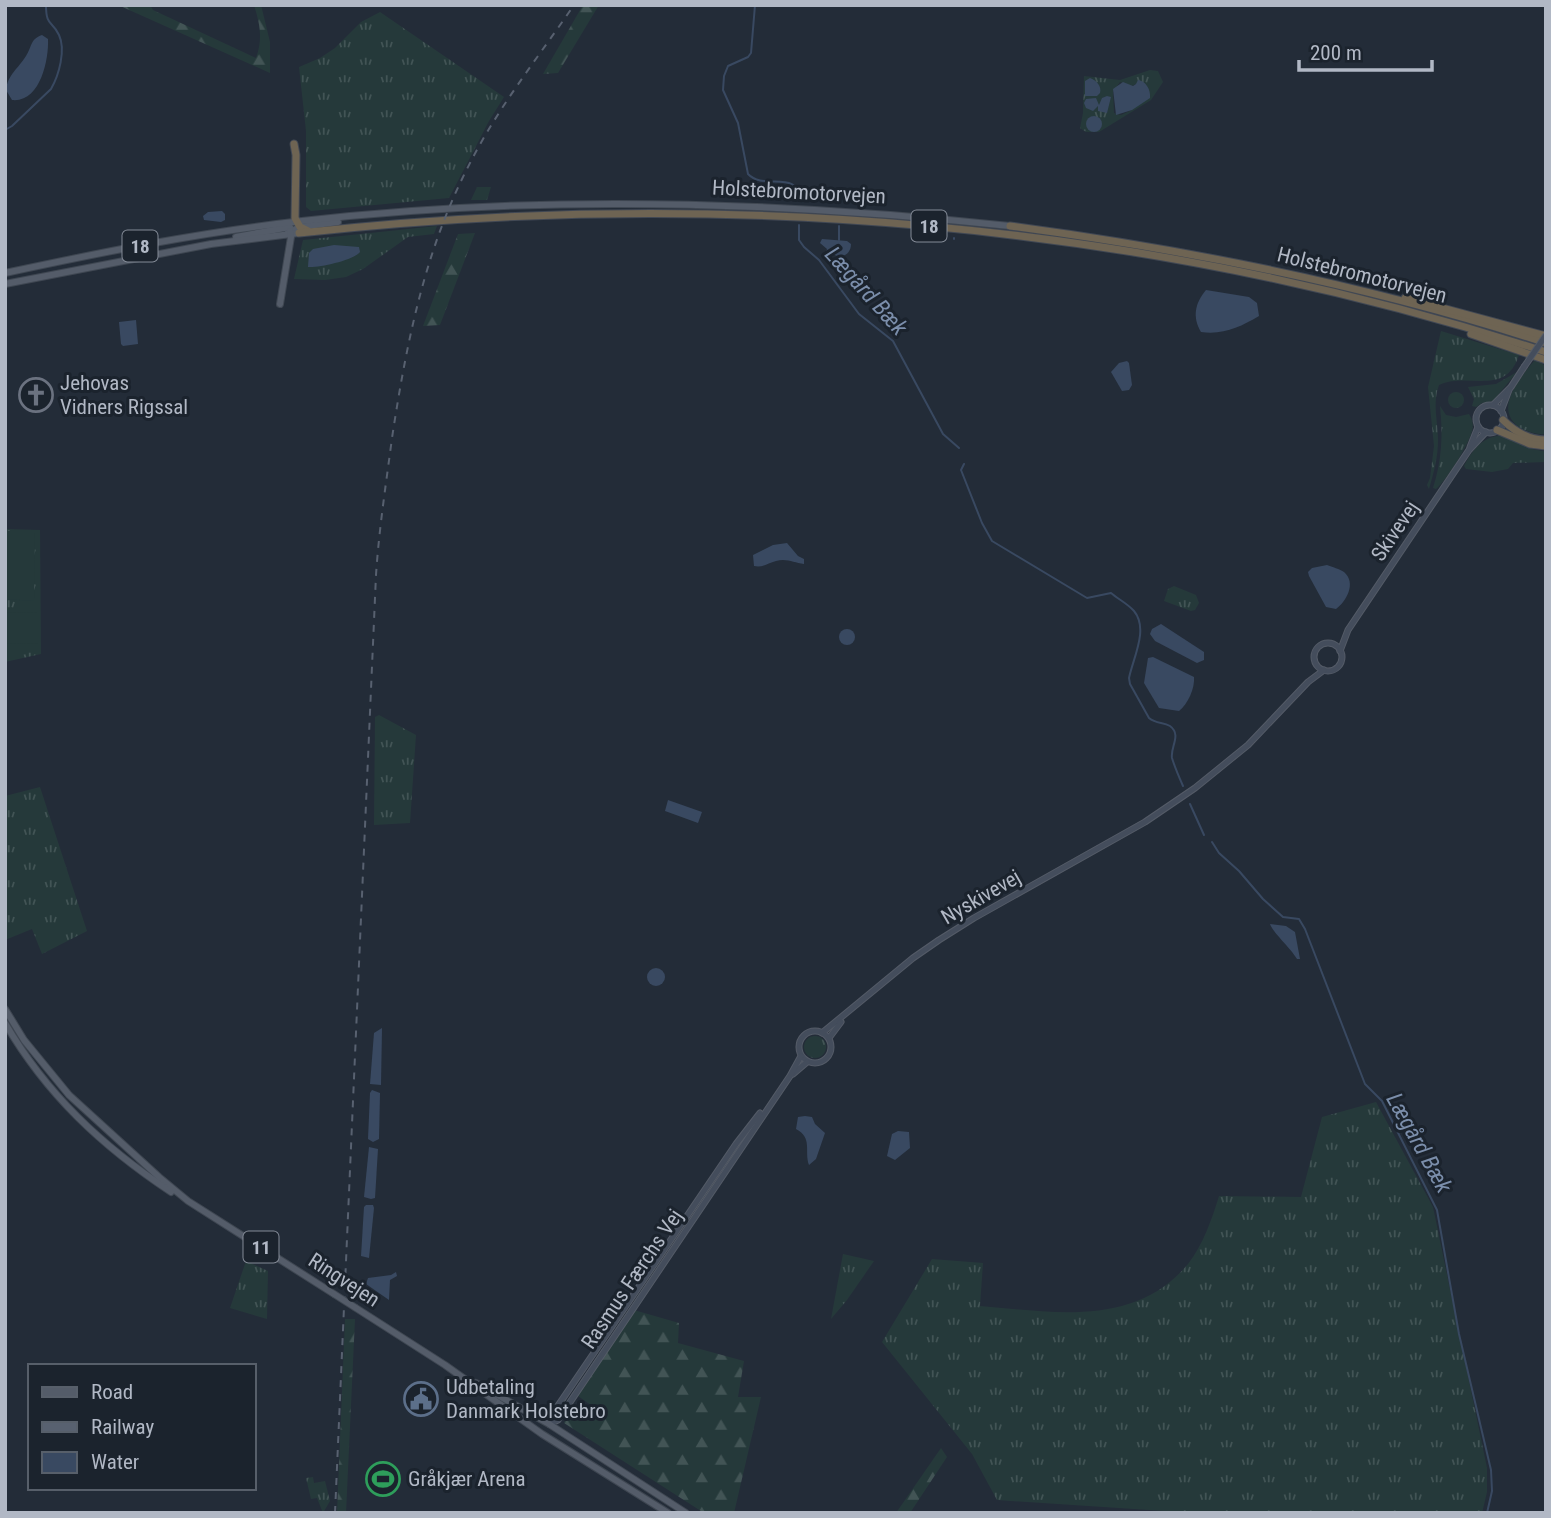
<svg xmlns="http://www.w3.org/2000/svg" width="1551" height="1518" viewBox="0 0 1551 1518" font-family="'Roboto Condensed',sans-serif">
  <defs>
    <pattern id="grass-tufts" width="24" height="20" patternUnits="userSpaceOnUse" patternTransform="scale(1.75)"><rect width="24" height="20" fill="#25393a"/><path d="M3 7l-1-3M5 7V3M7 7l1-3M15 17l-1-3M17 17v-4M19 17l1-3" fill="none" stroke="#425455"/></pattern>
    <pattern id="forest-firs" width="22" height="20" patternUnits="userSpaceOnUse" patternTransform="scale(1.75)"><rect width="22" height="20" fill="#25393a"/><path d="M5 1l3.5 6h-7zM16 11l3.5 6h-7z" fill="#425455"/></pattern>
  </defs>
  <rect width="100%" height="100%" fill="#232c38"/>
  <g fill="url(#grass-tufts)" fill-rule="evenodd">
    <polygon points="380,12 504,97 489,121 449,198 311,211 306,207 306,131 299,67 320,58 335,48 361,22"/>
    <path d="M1150 70 1158 71 1163 82 1151 100 1099 132H1086L1080 128 1083 113 1084 76 1120 80ZM1120 82 1132 86 1136 84 1132 110 1121 115 1114 113 1113 92Z"/>
    <polygon points="437,226 434,234 408,237 363,269 346,277 325,280 294,279 303,240"/>
    <path d="M1441 331 1519 355C1505 398 1468 371 1439 385 1432 403 1438 421 1438 440 1438 457 1434 472 1429 489L1427 485 1430 478 1434 446 1428 387Z"/>
    <path d="M1535 360 1546 366V434C1536 435 1528 432 1519 427 1493 408 1520 378 1535 360Z"/>
    <polygon points="1517,372 1493,401 1482,403 1476,407 1472,406 1474,399 1468,387 1496,384"/>
    <circle cx="1456" cy="400" r="8"/>
    <path d="M1440 406 1446 415 1456 417 1469 414C1472 419 1474 424 1472 431 1469 444 1446 481 1436 489L1433 488C1442 460 1443 435 1440 406Z"/>
    <path d="M1499 436C1516 439 1528 451 1546 451V462L1513 463 1508 469 1492 472 1466 469 1464 466C1472 451 1482 437 1499 436Z"/>
    <polygon points="5,529 40,530 41,654 5,662"/>
    <polygon points="1174,586 1196,595 1199,603 1195,610 1191,611 1164,601 1168,589"/>
    <polygon points="379,715 416,735 410,823 374,825 375,717"/>
    <polygon points="40,787 87,931 42,954 32,929 5,940 5,796"/>
    <circle cx="815" cy="1047" r="11"/>
    <path d="M1376 1102 1433 1207 1487 1468V1492L1482 1513H1195L997 1500 972 1454 882 1342 932 1259 983 1263 980 1306C1052 1312 1135 1328 1188 1264 1203 1245 1212 1219 1219 1196L1301 1197 1322 1117Z"/>
    <polygon points="843,1254 874,1261 847,1300 831,1319"/>
    <polygon points="246,1261 268,1271 267,1319 230,1308"/>
    <polygon points="313,1477 314,1483 325,1481 330,1501 323,1513 317,1498 311,1499 306,1478"/>
  </g>
  <g fill="url(#forest-firs)">
    <path d="M118 5H150L153 10 256 58C263 39 260 24 254 5H261L270 42V73Z"/>
    <polygon points="583,5 599,5 558,73 543,74"/>
    <polygon points="477,187 491,187 487,200 471,200"/>
    <polygon points="475,233 440,325 423,326 458,234"/>
    <polygon points="634,1310 679,1323 678,1343 744,1361 738,1397 761,1397 734,1513 704,1513 564,1423 569,1411 582,1419 591,1405 578,1396"/>
    <polygon points="345,1319 355,1319 346,1513 337,1513"/>
    <polygon points="941,1448 947,1457 910,1513 896,1513"/>
  </g>
  <g fill="#25393a">
    <polygon points="5,531 35,531 34,601 5,599"/>
    <polygon points="5,612 38,613 38,644 5,643"/>
  </g>
  <g fill="#394961">
    <path d="M42 35 48 39C49 60 40 103 12 100L6 90C8 74 18 69 26 56 32 47 30 39 42 35Z"/>
    <path d="M1090 78C1096 80 1102 86 1100 93L1097 96H1085V81Z"/>
    <path d="M1138 80C1146 81 1151 90 1150 98L1132 110 1116 115 1113 89 1123 82 1133 86 1136 84Z"/>
    <polygon points="1107,96 1111,97 1107,113 1098,111 1098,106 1093,111 1086,108 1084,103 1086,99 1096,98 1099,105 1102,98"/>
    <circle cx="1094" cy="124" r="8"/>
    <polygon points="222,211 225,214 225,220 221,222 204,220 203,216 208,212"/>
    <path d="M822 239 847 241 851 244C851 256 839 260 830 252H826L827 249 820 243Z"/>
    <path d="M334 245 359 247 360 252C354 260 319 268 308 267L309 253 313 249Z"/>
    <path d="M1206 290 1249 297 1257 303 1259 316C1240 327 1224 335 1201 332 1192 317 1195 303 1206 290Z"/>
    <polygon points="136,320 138,344 123,346 121,344 119,322"/>
    <polygon points="1127,361 1129,363 1132,385 1129,390 1122,391 1111,372 1119,363"/>
    <path d="M787 543 798 556 804 559V564C794 563 787 558 776 561 768 563 763 568 754 566L753 555 773 545Z"/>
    <path d="M1327 565C1332 567 1340 569 1344 572 1357 583 1346 602 1336 609L1326 607 1309 576 1308 572 1312 568Z"/>
    <polygon points="1161,624 1204,652 1204,660 1197,663 1155,641 1150,634 1152,629"/>
    <circle cx="847" cy="637" r="8"/>
    <path d="M1153 657 1194 677C1195 688 1188 704 1179 711L1159 708 1144 683 1148 658Z"/>
    <polygon points="668,800 702,812 698,823 665,811"/>
    <path d="M1270 924 1286 926 1295 932 1300 959H1297C1290 947 1273 933 1270 924Z"/>
    <circle cx="656" cy="977" r="9"/>
    <polygon points="382,1028 381,1085 370,1084 374,1033"/>
    <polygon points="372,1090 380,1093 379,1139 373,1142 368,1139 370,1093"/>
    <path d="M805 1116 812 1117 815 1124 825 1133 816 1159 809 1165C804 1151 813 1138 796 1129L798 1117Z"/>
    <polygon points="898,1131 909,1132 910,1148 895,1160 887,1156 892,1134"/>
    <polygon points="369,1147 378,1149 375,1198 371,1199 364,1197"/>
    <polygon points="366,1205 373,1205 374,1208 369,1258 361,1256 364,1207"/>
    <polygon points="396,1272 397,1276 390,1280 389,1300 366,1284 368,1278 391,1275"/>
  </g>
  <g fill="none" stroke-linecap="round" stroke-linejoin="round">
    <g stroke="#394961" stroke-width="2">
      <path d="M755 5 751 53 748 57 728 66 724 76 723 90 738 123 748 174C764 191 798 169 801 200"/>
      <path d="M5 130 12 126 51 89C59 75 66 50 59 35 52 20 46 27 46 5"/>
      <polyline points="799,225 799,240 804,247 819,260 859,314 893,341 943,434 959,448"/>
      <polyline points="954,239 954,238"/>
      <polyline points="839,240 839,226"/>
      <path d="M964 464 961 470 982 523 992 541 1087 598 1111 593C1118 599 1128 604 1134 611 1149 629 1133 658 1129 678L1130 684 1149 718C1156 724 1163 722 1170 726 1182 735 1170 747 1172 758 1175 768 1179 777 1183 786"/>
      <polyline points="1190,804 1204,835"/>
      <polyline points="1212,842 1219,853 1239,871 1263,899 1283,917 1299,919 1305,929 1365,1084 1382,1101 1437,1210 1459,1334 1491,1470 1492,1491 1487,1513"/>
    </g>
    <g stroke="#545b67" stroke-width="7">
      <g id="secondary">
        <polyline points="1493,405 1511,387 1524,367"/>
        <circle cx="1490" cy="419" r="14"/>
        <polyline points="1501,411 1509,390"/>
        <polyline points="1470,447 1478,427"/>
        <circle cx="1328" cy="657" r="14"/>
        <polyline points="1340,651 1348,630 1469,450 1486,432"/>
        <circle cx="815" cy="1047" r="16"/>
        <polyline points="822,1033 913,958 939,940 974,918 1145,822 1195,788 1248,745 1308,682 1324,670"/>
        <polyline points="829,1038 841,1022"/>
        <polyline points="793,1074 807,1062"/>
        <polyline points="549,1424 558,1420 790,1076 801,1056"/>
        <polyline points="549,1424 551,1416 736,1144 760,1113"/>
      </g>
    </g>
    <g stroke="#3f4752" stroke-width="8">
      <g id="primary">
        <polyline points="288,233 300,227 338,222"/>
        <polyline points="236,237 290,227"/>
        <path d="M5 273C103 252 202 232 302 221 537 194 775 201 1010 226"/>
        <polyline points="5,284 211,244 299,233"/>
        <polyline points="280,304 291,237 290,231"/>
        <polyline points="5,1009 24,1040 69,1095 159,1177 188,1201 334,1294"/>
        <path d="M5 1023C47 1095 102 1146 171 1192"/>
        <polyline points="356,1308 445,1365 542,1434 668,1513"/>
        <polyline points="476,1383 549,1424 686,1513"/>
      </g>
    </g>
    <g stroke="#414854" stroke-width="9">
      <g id="motorway">
        <polyline points="294,144 296,155 295,218 300,227 308,231"/>
        <path d="M1010 226C1191 250 1372 286 1546 343"/>
        <path d="M299 233C717 187 1145 221 1546 352"/>
        <polyline points="1405,298 1546,336"/>
        <polyline points="1471,334 1546,360"/>
        <path d="M1503 420C1515 432 1529 440 1546 440"/>
        <polyline points="1497,430 1530,444 1546,446"/>
      </g>
    </g>
    <use href="#secondary" stroke="#444d5c" stroke-width="5"/>
    <use href="#primary" stroke="#545c69" stroke-width="6"/>
    <use href="#motorway" stroke="#6e6453" stroke-width="7"/>
    <path stroke="#586170" stroke-width="2" stroke-dasharray="7 7" stroke-linecap="butt" d="M335 1513 376 575C379 529 386 484 392 438 406 346 424 253 467 169 496 110 537 59 574 5"/>
    <g stroke="#545b67" stroke-width="7" stroke-linecap="butt">
      <polyline id="secondary-bridge" points="1524,367 1546,335"/>
    </g>
    <g stroke="#3f4752" stroke-width="8" stroke-linecap="butt">
      <polyline id="primary-bridge" points="334,1294 356,1308"/>
    </g>
    <use href="#secondary-bridge" stroke="#444d5c" stroke-width="5"/>
    <use href="#primary-bridge" stroke="#545c69" stroke-width="6"/>
  </g>
  <defs>
    <g id="church-ring" transform="scale(1.75)"><circle r="9.5" fill="#1b232d" stroke="#6b7280" stroke-width="1.5"/><path d="M-1.2-6h2.4v3.5h3.3v2.4h-3.3V6h-2.4V-.1h-3.3v-2.4h3.3Z" fill="#6b7280"/></g>
    <g id="civic-ring" transform="scale(1.75)"><circle r="9.5" fill="#1b232d" stroke="#5c6f8a" stroke-width="1.5"/><path d="M-.6-6.5H3V-4.5H.6V-3L4-1V1h2V6H-6V1h2V-1L-.6-3ZM-1.2 2.5V6h2.4V2.5Z" fill="#5c6f8a"/></g>
    <g id="stadium-ring" transform="scale(1.75)"><circle r="9.5" fill="#1b232d" stroke="#2e9e5b" stroke-width="1.5"/><path d="M0-5a6.5 5 0 1 0 0 10a6.5 5 0 1 0 0-10ZM-3.5-1.8h7v3.6h-7Z" fill="#2e9e5b"/></g>
  </defs>
  <g fill-rule="evenodd">
    <use href="#church-ring" x="36" y="395"/>
    <use href="#civic-ring" x="421" y="1399"/>
    <use href="#stadium-ring" x="383" y="1479"/>
  </g>
  <g text-anchor="middle" dominant-baseline="central" stroke-width="6" stroke-linejoin="round" paint-order="stroke">
    <g fill="#1b232d" stroke="#848b97" stroke-width="2">
      <rect x="911.5" y="210.5" width="35" height="31" rx="5"/>
      <rect x="122.5" y="230.5" width="35" height="31" rx="5"/>
      <rect x="243.5" y="1231.5" width="35" height="31" rx="5"/>
    </g>
    <g font-size="19" font-weight="bold" fill="#b1b8c5">
      <text x="929" y="226">18</text>
      <text x="140" y="246">18</text>
      <text x="261" y="1247">11</text>
    </g>
    <g font-size="21" fill="#b1b8c5" stroke="#1b232d">
      <text transform="translate(799 192) rotate(3)">Holstebromotorvejen</text>
      <text transform="translate(1362 275) rotate(14)">Holstebromotorvejen</text>
      <text transform="translate(1395 531) rotate(-56)">Skivevej</text>
      <text transform="translate(981 897) rotate(-30)">Nyskivevej</text>
      <text transform="translate(632 1279) rotate(-56)">Rasmus Færchs Vej</text>
      <text transform="translate(344 1280) rotate(33)">Ringvejen</text>
    </g>
    <g font-size="21" fill="#b1b8c5" stroke="#1b232d" text-anchor="start">
      <text x="60" y="383">Jehovas<tspan x="60" dy="24">Vidners Rigssal</tspan></text>
      <text x="446" y="1387">Udbetaling<tspan x="446" dy="24">Danmark Holstebro</tspan></text>
      <text x="408" y="1479">Gråkjær Arena</text>
    </g>
    <g font-size="23" font-style="italic" fill="#7b8eab" stroke="#1b232d">
      <text transform="translate(866 291) rotate(48)">Lægård Bæk</text>
      <text transform="translate(1419 1143) rotate(61)">Lægård Bæk</text>
    </g>
  </g>
  <rect width="1551" height="1518" fill="none" stroke="#b1b8c5" stroke-width="14"/>
  <rect x="28" y="1364" width="228" height="126" fill="#1b232d" stroke="#575f6a" stroke-width="2"/>
  <rect x="42" y="1387" width="35" height="10" fill="#545c69" stroke="#575f6a" stroke-width="2"/>
  <text x="91" y="1399" font-size="21" fill="#b1b8c5">Road</text>
  <rect x="42" y="1422" width="35" height="10" fill="#586170" stroke="#575f6a" stroke-width="2"/>
  <text x="91" y="1434" font-size="21" fill="#b1b8c5">Railway</text>
  <rect x="42" y="1452" width="35" height="21" fill="#394961" stroke="#575f6a" stroke-width="2"/>
  <text x="91" y="1469" font-size="21" fill="#b1b8c5">Water</text>
  <path d="M1299 60v10h133v-10" fill="none" stroke="#b1b8c5" stroke-width="3.5"/>
  <text x="1310" y="60" font-size="21" fill="#b1b8c5" stroke="#1b232d" stroke-width="5" paint-order="stroke">200 m</text>
</svg>
